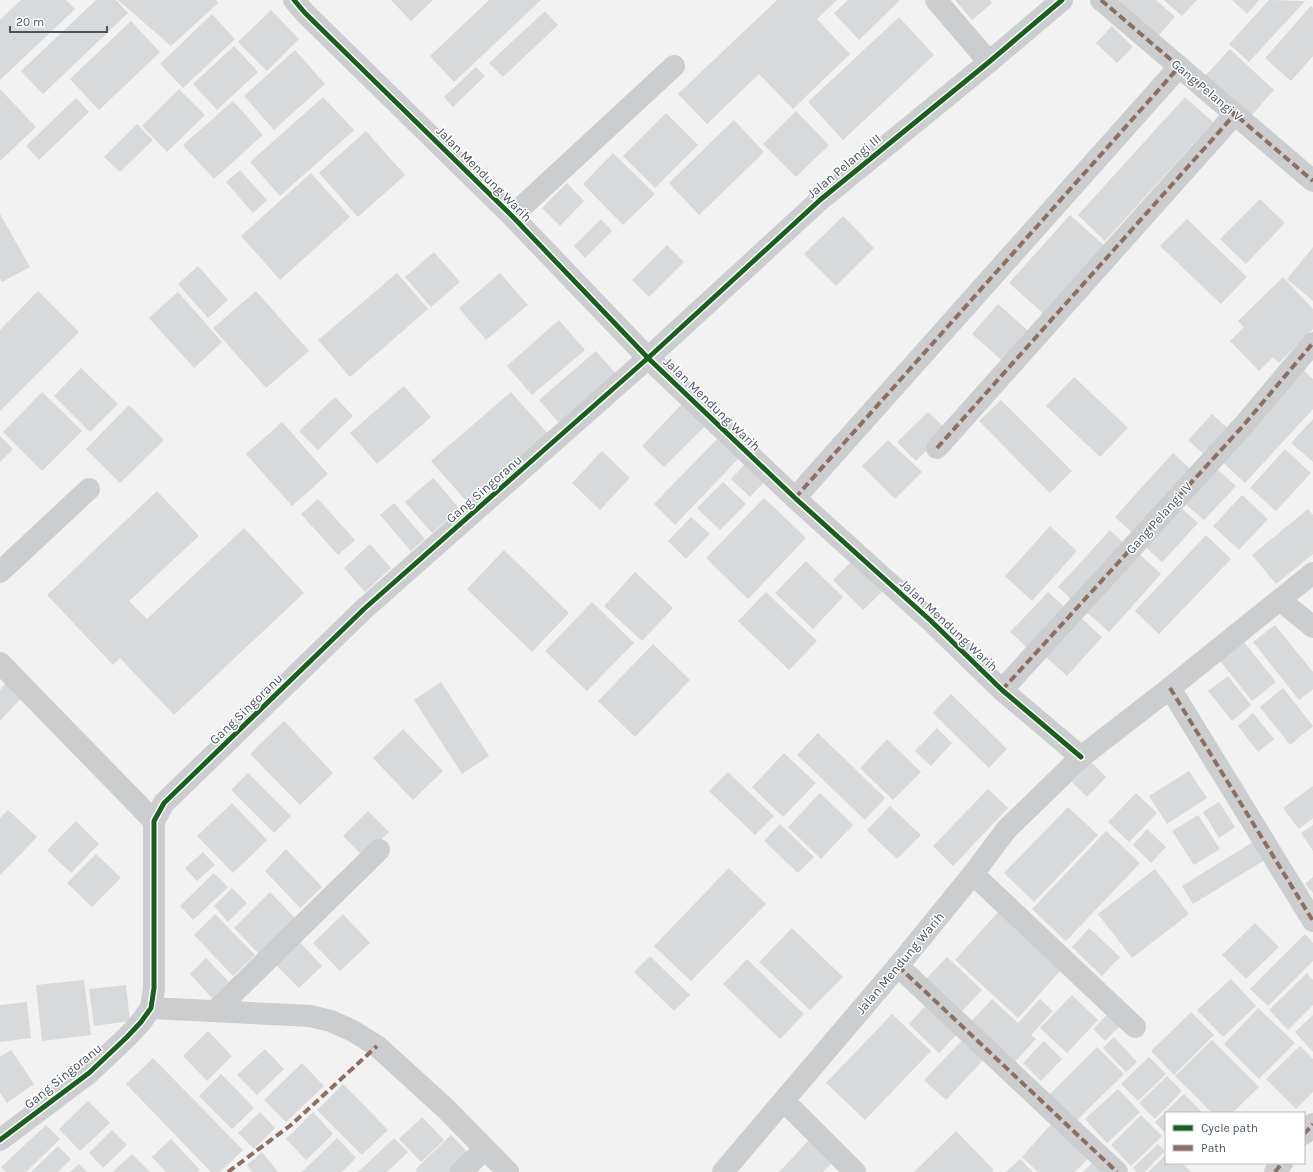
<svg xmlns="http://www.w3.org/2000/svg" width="1313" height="1172" viewBox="0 0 1313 1172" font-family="Karla,sans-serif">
  <rect width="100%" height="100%" fill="#f2f2f2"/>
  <g fill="#d8d9da">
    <polygon points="21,0 66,0 75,9 0,80 0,20"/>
    <polygon points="96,0 116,0 128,13 43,94 21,71"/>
    <polygon points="118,0 216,0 218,3 171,46"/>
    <polygon points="391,0 433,0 411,21"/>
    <polygon points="489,0 541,0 454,82 430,56"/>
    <polygon points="777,0 837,0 817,19 850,54 793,109 759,74 707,124 678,94"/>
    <polygon points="848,0 900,0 859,40 834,13"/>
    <polygon points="955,0 990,0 992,3 972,20"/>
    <polygon points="1114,0 1156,0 1175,17 1156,38"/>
    <polygon points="1164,0 1197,0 1182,16"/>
    <polygon points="1232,0 1259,0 1247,14"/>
    <polygon points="1269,0 1305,1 1249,62 1229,44"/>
    <polygon points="1311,6 1313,8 1313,56 1291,81 1265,58"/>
    <polygon points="271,10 299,39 267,71 238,42"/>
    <polygon points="545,11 558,25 503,77 489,63"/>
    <polygon points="212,14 235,39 183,88 160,64"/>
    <polygon points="899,17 934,55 843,140 808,102"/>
    <polygon points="131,21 160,52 99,110 70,79"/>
    <polygon points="1112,26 1133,47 1117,63 1096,43"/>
    <polygon points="234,46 258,72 217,110 193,84"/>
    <polygon points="1230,49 1274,90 1249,118 1204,77"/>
    <polygon points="295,50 325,84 274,130 244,96"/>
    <polygon points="476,67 485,76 453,107 444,97"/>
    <polygon points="0,89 36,127 0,161"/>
    <polygon points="179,89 205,115 167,152 142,126"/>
    <polygon points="323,97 354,130 280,196 250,162"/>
    <polygon points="1185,97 1213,122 1105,241 1078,215"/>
    <polygon points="76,98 89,112 39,160 26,146"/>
    <polygon points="233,101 263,135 214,179 183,145"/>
    <polygon points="796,111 829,145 796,177 763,144"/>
    <polygon points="666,113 698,145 655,188 623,156"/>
    <polygon points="734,120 764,152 699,215 669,183"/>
    <polygon points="137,124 153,140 120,172 104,157"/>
    <polygon points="366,131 405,175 358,217 319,173"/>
    <polygon points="613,153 655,194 623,225 583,184"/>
    <polygon points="240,170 267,200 253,213 226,182"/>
    <polygon points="311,173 350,217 280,280 241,236"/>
    <polygon points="567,183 584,201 560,226 542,208"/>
    <polygon points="1260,199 1285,223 1246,264 1220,239"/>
    <polygon points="0,214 30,267 2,282 0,279"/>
    <polygon points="1070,215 1107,248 1046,316 1009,283"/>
    <polygon points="843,216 874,248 836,286 804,254"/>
    <polygon points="601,219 612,231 585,258 574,246"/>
    <polygon points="1187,219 1247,277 1221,304 1160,246"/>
    <polygon points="667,245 684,262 649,297 632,280"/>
    <polygon points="1313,247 1313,301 1287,279"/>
    <polygon points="434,252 460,282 431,307 405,277"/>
    <polygon points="198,266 228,300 208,318 178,284"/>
    <polygon points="397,273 428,309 350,377 318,340"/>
    <polygon points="500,273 528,305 486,340 459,308"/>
    <polygon points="1283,277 1313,309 1313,329 1279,363 1273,357 1259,371 1230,341 1244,327 1238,321"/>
    <polygon points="38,291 79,332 0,411 0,330"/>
    <polygon points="256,291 309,351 266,388 213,328"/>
    <polygon points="178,292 222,342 194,368 149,318"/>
    <polygon points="998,304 1033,335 1007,365 972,334"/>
    <polygon points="559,320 585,350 532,395 507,366"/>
    <polygon points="596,351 616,374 559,423 539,400"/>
    <polygon points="81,368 118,404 90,432 54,396"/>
    <polygon points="1301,368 1313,379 1313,409 1245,483 1218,458"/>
    <polygon points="1074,377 1128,428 1100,457 1046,406"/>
    <polygon points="404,386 431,417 377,464 350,433"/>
    <polygon points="42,392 82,431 42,471 3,432"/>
    <polygon points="511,392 548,434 468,503 431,461"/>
    <polygon points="335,397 353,416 318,450 299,431"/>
    <polygon points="1001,400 1072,471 1050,493 979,421"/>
    <polygon points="682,404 705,426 664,467 642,446"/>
    <polygon points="129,405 164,440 120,483 86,449"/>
    <polygon points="928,412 947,430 916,461 897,442"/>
    <polygon points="1212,414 1233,433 1209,459 1188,440"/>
    <polygon points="1313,419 1313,462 1291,443"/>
    <polygon points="282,422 328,474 292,506 246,454"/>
    <polygon points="0,436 13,449 0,462"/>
    <polygon points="719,437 740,457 675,525 654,504"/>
    <polygon points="888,440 922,472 895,499 862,466"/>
    <polygon points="1285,449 1311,473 1276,511 1250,488"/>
    <polygon points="602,451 630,478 600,510 572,483"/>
    <polygon points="1173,453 1197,475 1139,539 1115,517"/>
    <polygon points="747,462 766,480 750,497 731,479"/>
    <polygon points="1216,468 1236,486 1204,520 1184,503"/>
    <polygon points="433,478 460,509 432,533 405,502"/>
    <polygon points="723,482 746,504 720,530 697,508"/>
    <polygon points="157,491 199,536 129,601 147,619 244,528 304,593 174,715 120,658 113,665 47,595"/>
    <polygon points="1242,495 1268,519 1239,550 1213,526"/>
    <polygon points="764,498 806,538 748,599 706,558"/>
    <polygon points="318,499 355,540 338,555 301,514"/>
    <polygon points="394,503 425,539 411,551 380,515"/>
    <polygon points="1177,504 1198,523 1162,562 1141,543"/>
    <polygon points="1308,509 1313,515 1313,554 1276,584 1252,555"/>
    <polygon points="691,517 710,534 686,559 668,541"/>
    <polygon points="1050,526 1077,551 1032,601 1005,576"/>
    <polygon points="1110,530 1130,549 1078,606 1058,587"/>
    <polygon points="1206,535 1231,559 1159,634 1135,611"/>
    <polygon points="370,544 391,568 365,592 344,568"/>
    <polygon points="504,550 569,613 532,652 467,589"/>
    <polygon points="1137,552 1161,574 1109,632 1084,610"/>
    <polygon points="858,555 888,586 863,610 833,580"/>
    <polygon points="806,561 843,597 813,629 775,593"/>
    <polygon points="635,572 673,608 642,641 604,606"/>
    <polygon points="766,592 817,641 789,670 738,621"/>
    <polygon points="1048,592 1071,613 1033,653 1010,632"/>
    <polygon points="592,602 634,643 587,691 545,651"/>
    <polygon points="1078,615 1102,637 1067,676 1043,654"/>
    <polygon points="1275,625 1313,672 1313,689 1299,700 1253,642"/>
    <polygon points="1241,638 1276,682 1252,701 1217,657"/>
    <polygon points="653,644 690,680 635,737 598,701"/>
    <polygon points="1228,676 1251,705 1232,721 1208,691"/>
    <polygon points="8,681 23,696 0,721 0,690"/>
    <polygon points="441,682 489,756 462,774 414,700"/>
    <polygon points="1283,688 1313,726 1290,745 1260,707"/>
    <polygon points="951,694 1007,749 989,768 933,713"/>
    <polygon points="1253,713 1274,739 1258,752 1238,726"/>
    <polygon points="284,721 333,773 300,805 250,754"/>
    <polygon points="937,728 952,743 931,766 915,751"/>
    <polygon points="403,729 443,771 413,800 373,758"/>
    <polygon points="818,733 885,798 865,820 797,755"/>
    <polygon points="887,739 921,772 893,800 860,768"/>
    <polygon points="784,753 816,783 783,817 752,787"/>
    <polygon points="1091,762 1106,777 1087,797 1072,782"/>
    <polygon points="1189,771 1207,798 1167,824 1149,796"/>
    <polygon points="728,772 774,816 755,835 709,791"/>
    <polygon points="248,773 291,816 274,833 231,790"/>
    <polygon points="1313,786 1313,818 1299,829 1283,808"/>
    <polygon points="988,789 1008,808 953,866 933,846"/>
    <polygon points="820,793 853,825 821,859 788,827"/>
    <polygon points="1136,793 1157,813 1129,842 1108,822"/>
    <polygon points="1219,802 1235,827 1219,838 1203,812"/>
    <polygon points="232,803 267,840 233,873 197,836"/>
    <polygon points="890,806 921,835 897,859 867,830"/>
    <polygon points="1068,807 1098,835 1034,902 1004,873"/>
    <polygon points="8,810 37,837 0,875 0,818"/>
    <polygon points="368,811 389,832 364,857 343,836"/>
    <polygon points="1198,815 1220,849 1194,865 1172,831"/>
    <polygon points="76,821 99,844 71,873 47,850"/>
    <polygon points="780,824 814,857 798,873 764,841"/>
    <polygon points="1313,825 1313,851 1301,833"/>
    <polygon points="1147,829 1166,847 1151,863 1133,845"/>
    <polygon points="1106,831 1140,863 1066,941 1032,909"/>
    <polygon points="1256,840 1268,858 1193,904 1182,886"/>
    <polygon points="286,849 322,887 300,908 265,871"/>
    <polygon points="203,852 215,865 197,881 185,868"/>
    <polygon points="96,854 121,878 92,907 67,883"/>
    <polygon points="729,868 766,904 691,981 654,946"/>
    <polygon points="1155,869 1189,914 1132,958 1098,914"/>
    <polygon points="214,873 228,887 193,920 180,906"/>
    <polygon points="1313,877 1313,893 1305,884"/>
    <polygon points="232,888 247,903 228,922 214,906"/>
    <polygon points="270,892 297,920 260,955 234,928"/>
    <polygon points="998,912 1061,970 1018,1018 955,960"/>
    <polygon points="215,914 255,955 233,976 194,935"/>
    <polygon points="343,914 370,943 340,971 313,943"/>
    <polygon points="1255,923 1279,947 1246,979 1222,955"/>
    <polygon points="792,928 843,977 810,1010 759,962"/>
    <polygon points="1089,928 1120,957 1102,976 1072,947"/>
    <polygon points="1305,934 1313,943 1313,961 1268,1006 1250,989"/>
    <polygon points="297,939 322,966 299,988 273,962"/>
    <polygon points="650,956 690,995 674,1011 634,972"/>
    <polygon points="947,957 982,990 956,1018 921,984"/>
    <polygon points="206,958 229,982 212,998 190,974"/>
    <polygon points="747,959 804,1014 780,1039 723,984"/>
    <polygon points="1307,973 1313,980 1313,1005 1288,1030 1269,1010"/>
    <polygon points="1231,979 1256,1006 1223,1037 1197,1010"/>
    <polygon points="84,980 91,1035 42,1041 36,985"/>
    <polygon points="126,985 130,1021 94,1026 89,989"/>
    <polygon points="1072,995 1098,1020 1067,1053 1040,1028"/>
    <polygon points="992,999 1018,1023 1040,999 1053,1011 1031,1035 1036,1039 1010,1067 966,1027"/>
    <polygon points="27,1002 31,1038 0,1042 0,1005"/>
    <polygon points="927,1004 958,1033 939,1053 909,1024"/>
    <polygon points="1258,1008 1295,1043 1259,1079 1224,1044"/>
    <polygon points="1110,1012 1122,1024 1105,1041 1093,1029"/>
    <polygon points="1191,1012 1214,1035 1174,1075 1151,1051"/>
    <polygon points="892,1014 931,1051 865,1120 826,1083"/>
    <polygon points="1313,1015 1313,1052 1295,1032"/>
    <polygon points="208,1031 232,1056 207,1081 183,1056"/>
    <polygon points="1114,1037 1137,1062 1126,1072 1103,1048"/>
    <polygon points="964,1038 985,1058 946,1100 924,1080"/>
    <polygon points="1212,1040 1259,1087 1232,1113 1212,1113 1175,1076"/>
    <polygon points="1044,1041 1062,1059 1041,1081 1023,1063"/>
    <polygon points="1300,1046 1313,1059 1313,1092 1296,1109 1266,1079"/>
    <polygon points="1097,1047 1124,1074 1073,1124 1047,1097"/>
    <polygon points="265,1049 284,1069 257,1095 237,1075"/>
    <polygon points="11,1050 34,1084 7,1103 0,1093 0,1057"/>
    <polygon points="1149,1057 1166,1074 1138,1101 1121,1084"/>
    <polygon points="153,1058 243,1150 220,1172 211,1172 126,1084"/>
    <polygon points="302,1063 324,1086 286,1122 264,1100"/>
    <polygon points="221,1074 254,1108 232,1129 199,1096"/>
    <polygon points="1167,1076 1182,1091 1155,1119 1139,1103"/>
    <polygon points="343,1084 388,1130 362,1155 317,1110"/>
    <polygon points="1118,1089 1140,1112 1107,1143 1085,1119"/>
    <polygon points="1184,1094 1203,1113 1166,1113 1166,1134 1155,1122"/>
    <polygon points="88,1101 110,1123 80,1151 59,1129"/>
    <polygon points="260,1112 275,1128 254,1149 238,1133"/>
    <polygon points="313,1112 333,1134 306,1160 286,1139"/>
    <polygon points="1141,1115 1162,1136 1131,1166 1111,1145"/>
    <polygon points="422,1117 444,1140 421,1162 399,1139"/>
    <polygon points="1053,1122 1090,1156 1075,1172 1038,1172 1022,1157"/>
    <polygon points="46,1125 60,1139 26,1172 6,1172 1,1167"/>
    <polygon points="112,1130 127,1145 103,1168 89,1153"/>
    <polygon points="956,1131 994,1170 992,1172 914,1172"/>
    <polygon points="451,1135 470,1155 452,1172 417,1172 415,1170"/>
    <polygon points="813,1136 836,1159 823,1172 779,1172"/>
    <polygon points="337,1138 356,1158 342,1172 302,1172"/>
    <polygon points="394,1138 408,1152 387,1172 358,1172"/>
    <polygon points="171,1139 200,1170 197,1172 166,1172 152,1157"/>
    <polygon points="1158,1144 1165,1151 1145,1172 1136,1172 1133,1168"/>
    <polygon points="58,1146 71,1159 58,1172 31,1172"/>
    <polygon points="262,1152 278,1172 252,1172 247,1165"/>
    <polygon points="132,1154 150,1172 113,1172"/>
    <polygon points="1166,1155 1166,1163 1182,1163 1191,1172 1148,1172"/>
    <polygon points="1020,1159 1033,1172 1006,1172"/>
    <polygon points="1093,1162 1104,1172 1083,1172"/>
    <polygon points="79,1164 87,1172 70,1172"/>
  </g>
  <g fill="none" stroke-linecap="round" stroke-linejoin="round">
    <g stroke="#cbcdcf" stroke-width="22">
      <polyline points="294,0 305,13 512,216 648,358 795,498 931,621 1002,690 1081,757"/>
      <polyline points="936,0 989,62"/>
      <polyline points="1101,0 1313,181"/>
      <polyline points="512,216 674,66"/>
      <polyline points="937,448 1235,114"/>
      <polyline points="795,498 1179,67"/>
      <polyline points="0,572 89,489"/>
      <polyline points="1280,600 1313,627"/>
      <polyline points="0,663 154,821"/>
      <polyline points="1170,688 1313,921"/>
      <polyline points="1002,690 1242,427 1313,343"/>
      <polyline points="973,874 1135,1027"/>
      <polyline points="898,966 1117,1172"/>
      <polyline points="151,1008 310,1016 331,1021 353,1031 377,1046 445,1108 508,1172"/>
      <polyline points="215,1011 379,850"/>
      <polyline points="784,1101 855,1172"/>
      <polyline points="1304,1134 1313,1124"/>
      <polyline points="0,1140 89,1073 127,1037 141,1022 151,1008 154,988 154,821 164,803 364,609 648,358 820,200 989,62 1062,0"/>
      <polyline points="461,1172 485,1149"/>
      <polyline points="723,1172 898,966 973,874 1006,830 1081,757 1170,688 1313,573"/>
      <polyline points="1275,1172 1282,1163"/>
    </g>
    <g stroke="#8d6e63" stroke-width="4" stroke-dasharray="8 4" stroke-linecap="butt">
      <polyline points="1101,0 1313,181"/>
      <polyline points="937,448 1235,114"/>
      <polyline points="795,498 1179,67"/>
      <polyline points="1170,688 1313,921"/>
      <polyline points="1002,690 1242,427 1313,343"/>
      <polyline points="898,966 1117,1172"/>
      <polyline points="1304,1134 1313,1124"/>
      <polyline points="228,1172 291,1125 377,1046"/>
      <polyline points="1275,1172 1282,1163"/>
    </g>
    <g stroke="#fff" stroke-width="8">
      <g id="cycleway">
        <polyline points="294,0 305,13 512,216 648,358 795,498 931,621 1002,690 1081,757"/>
        <polyline points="0,1140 89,1073 127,1037 141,1022 151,1008 154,988 154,821 164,803 364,609 648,358 820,200 989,62 1062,0"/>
      </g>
    </g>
    <use href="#cycleway" stroke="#1b5e20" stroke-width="5"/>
  </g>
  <g text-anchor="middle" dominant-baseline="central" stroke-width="3" stroke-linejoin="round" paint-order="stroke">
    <g font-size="13" fill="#48555e" stroke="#fff">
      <text transform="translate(1207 90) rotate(40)">Gang Pelangi V</text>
      <text transform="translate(844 166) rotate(-40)">Jalan Pelangi III</text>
      <text transform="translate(484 174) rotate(45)">Jalan Mendung Warih</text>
      <text transform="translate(712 404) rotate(44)">Jalan Mendung Warih</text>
      <text transform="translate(484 489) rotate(-41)">Gang Singoranu</text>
      <text transform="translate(1159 518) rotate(-48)">Gang Pelangi IV</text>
      <text transform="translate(949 625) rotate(43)">Jalan Mendung Warih</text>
      <text transform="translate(246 709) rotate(-44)">Gang Singoranu</text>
      <text transform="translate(900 963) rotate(-50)">Jalan Mendung Warih</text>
      <text transform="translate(63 1076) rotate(-39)">Gang Singoranu</text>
    </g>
  </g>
  <rect x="1165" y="1112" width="140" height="52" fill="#ffffff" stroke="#b6bbbf"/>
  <rect x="1173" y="1125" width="20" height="6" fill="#1b5e20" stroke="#b6bbbf"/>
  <text x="1201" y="1132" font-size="12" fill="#48555e">Cycle path</text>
  <rect x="1173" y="1145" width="20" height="6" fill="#8d6e63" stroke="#b6bbbf"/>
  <text x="1201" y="1152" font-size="12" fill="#48555e">Path</text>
  <path d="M10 26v6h97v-6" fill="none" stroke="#48555e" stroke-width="2"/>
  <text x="16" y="26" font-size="12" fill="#48555e" stroke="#ffffff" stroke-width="3" paint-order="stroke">20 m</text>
</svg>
